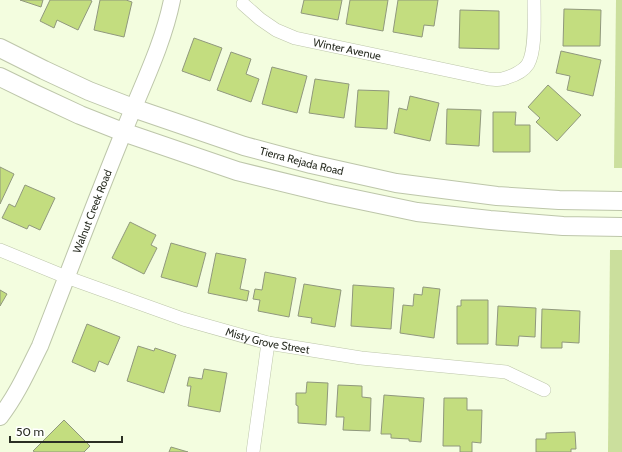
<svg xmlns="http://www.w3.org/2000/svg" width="622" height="452" viewBox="0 0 622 452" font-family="Cabin,sans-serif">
  <rect width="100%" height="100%" fill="#f3fddf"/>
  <g fill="#cbdf9d">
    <polygon points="616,0 622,0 622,168 614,168"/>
    <polygon points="610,250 622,250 622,452 608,452"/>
  </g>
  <g fill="#c3dd7f" stroke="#90987d">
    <polygon points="20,0 43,0 41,7"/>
    <polygon points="50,0 90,0 92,1 78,30 57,20 54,28 40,21"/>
    <polygon points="100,0 126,0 132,2 124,37 94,30"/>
    <polygon points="304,0 342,0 338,20 301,13"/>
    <polygon points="350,0 388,0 383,31 346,24"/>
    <polygon points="398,0 438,0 434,26 424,25 422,37 393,32"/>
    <polygon points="564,9 601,10 600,46 563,46"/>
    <polygon points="460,10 499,11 499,49 459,48"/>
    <polygon points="194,38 222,48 210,81 182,71"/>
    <polygon points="561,51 601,60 593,96 567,90 570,76 556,73"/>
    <polygon points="231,52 251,59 246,74 259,79 251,102 217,90"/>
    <polygon points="272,67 307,76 297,113 262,104"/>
    <polygon points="315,79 349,84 344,118 309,113"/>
    <polygon points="548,85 581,115 557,141 536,122 540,118 528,107"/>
    <polygon points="358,90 389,91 387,129 355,127"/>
    <polygon points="410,96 439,103 430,141 394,133 399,108 407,110"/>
    <polygon points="447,109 481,110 479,146 446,144"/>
    <polygon points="493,112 516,112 515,125 530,125 530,152 493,152"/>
    <polygon points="0,167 14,174 0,204"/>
    <polygon points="25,185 55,198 40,230 29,225 27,229 2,218 9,204 15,207"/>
    <polygon points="130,222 156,235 151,245 157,248 144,274 112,258"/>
    <polygon points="171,243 206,253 197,287 161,277"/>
    <polygon points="216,253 246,259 240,289 249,291 247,301 208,293"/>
    <polygon points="265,272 296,278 289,317 258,311 260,300 253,299 255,289 262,290"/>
    <polygon points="304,284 341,290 335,327 311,323 312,318 298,316"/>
    <polygon points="353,285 394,288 391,329 351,326"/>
    <polygon points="423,287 440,289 434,338 400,333 403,305 413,306 414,294 422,295"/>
    <polygon points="0,290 7,294 0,306"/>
    <polygon points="461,300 488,300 488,344 457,344 457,306 461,306"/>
    <polygon points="498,306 536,308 535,337 519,336 518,346 496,345"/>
    <polygon points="542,309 580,311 579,343 562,342 562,348 541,348"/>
    <polygon points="87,324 120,337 108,365 99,361 95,372 72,362"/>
    <polygon points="138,346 154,351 155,348 176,355 164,393 127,381"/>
    <polygon points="204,369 227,373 220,412 188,406 191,386 187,386 189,377 202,379"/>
    <polygon points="307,382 328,383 326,425 298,423 298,406 296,405 296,393 306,393"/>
    <polygon points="338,385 362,386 362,397 371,398 370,431 343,430 344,417 336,417"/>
    <polygon points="384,395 424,398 421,442 409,441 409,439 391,438 391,434 381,434"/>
    <polygon points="444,398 467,398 467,410 482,410 481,443 472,442 472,452 460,452 460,446 443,446"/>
    <polygon points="64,420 90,446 84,452 35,452 33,451"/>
    <polygon points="575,432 576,449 571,449 571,452 536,452 536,439 546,439 546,433"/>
    <polygon points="171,447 188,452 169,452"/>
  </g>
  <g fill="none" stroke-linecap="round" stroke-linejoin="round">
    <g stroke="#bdc6aa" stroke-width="14">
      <g id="minor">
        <path id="s1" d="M243 4 260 19 276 30 295 38 489 79C493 79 498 80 502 79 510 77 523 72 528 64 536 50 534 17 534 0"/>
        <path id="s2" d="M0 250 66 277 183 319 268 343 361 358 506 372 544 390"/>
        <polyline points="253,452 268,343"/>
      </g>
    </g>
    <g stroke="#bdc6aa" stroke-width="18">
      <g id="tertiary">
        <path id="s3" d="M0 417C17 395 28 370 40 346 68 274 95 202 124 131 141 88 163 45 172 0"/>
      </g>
    </g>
    <g stroke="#bdc6aa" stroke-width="20">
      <g id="secondary">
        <path id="s4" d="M0 48 44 70 89 91 133 108 244 146 311 164 396 183 497 196 559 200 622 201"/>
        <polyline points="0,77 35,94 80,115 123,132 237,171 331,194 417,212 490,220 563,226 622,227"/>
      </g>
    </g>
    <use href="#minor" stroke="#fff" stroke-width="13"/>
    <use href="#tertiary" stroke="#fff" stroke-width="16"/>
    <use href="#secondary" stroke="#fff" stroke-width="18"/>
  </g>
  <g text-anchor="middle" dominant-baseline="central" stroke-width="3" stroke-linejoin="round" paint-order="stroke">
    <g font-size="11" fill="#2b2f24" stroke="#fff">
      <text stroke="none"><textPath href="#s1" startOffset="116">Winter Avenue</textPath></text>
      <text stroke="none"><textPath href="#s4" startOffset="323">Tierra Rejada Road</textPath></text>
      <text stroke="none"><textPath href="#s3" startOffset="226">Walnut Creek Road</textPath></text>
      <text stroke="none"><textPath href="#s2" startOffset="283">Misty Grove Street</textPath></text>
    </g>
  </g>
  <path d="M10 436v6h112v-6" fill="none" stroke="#2b2f24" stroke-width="2"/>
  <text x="16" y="436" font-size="12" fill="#2b2f24" stroke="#ffffff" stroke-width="3" paint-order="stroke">50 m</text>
</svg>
